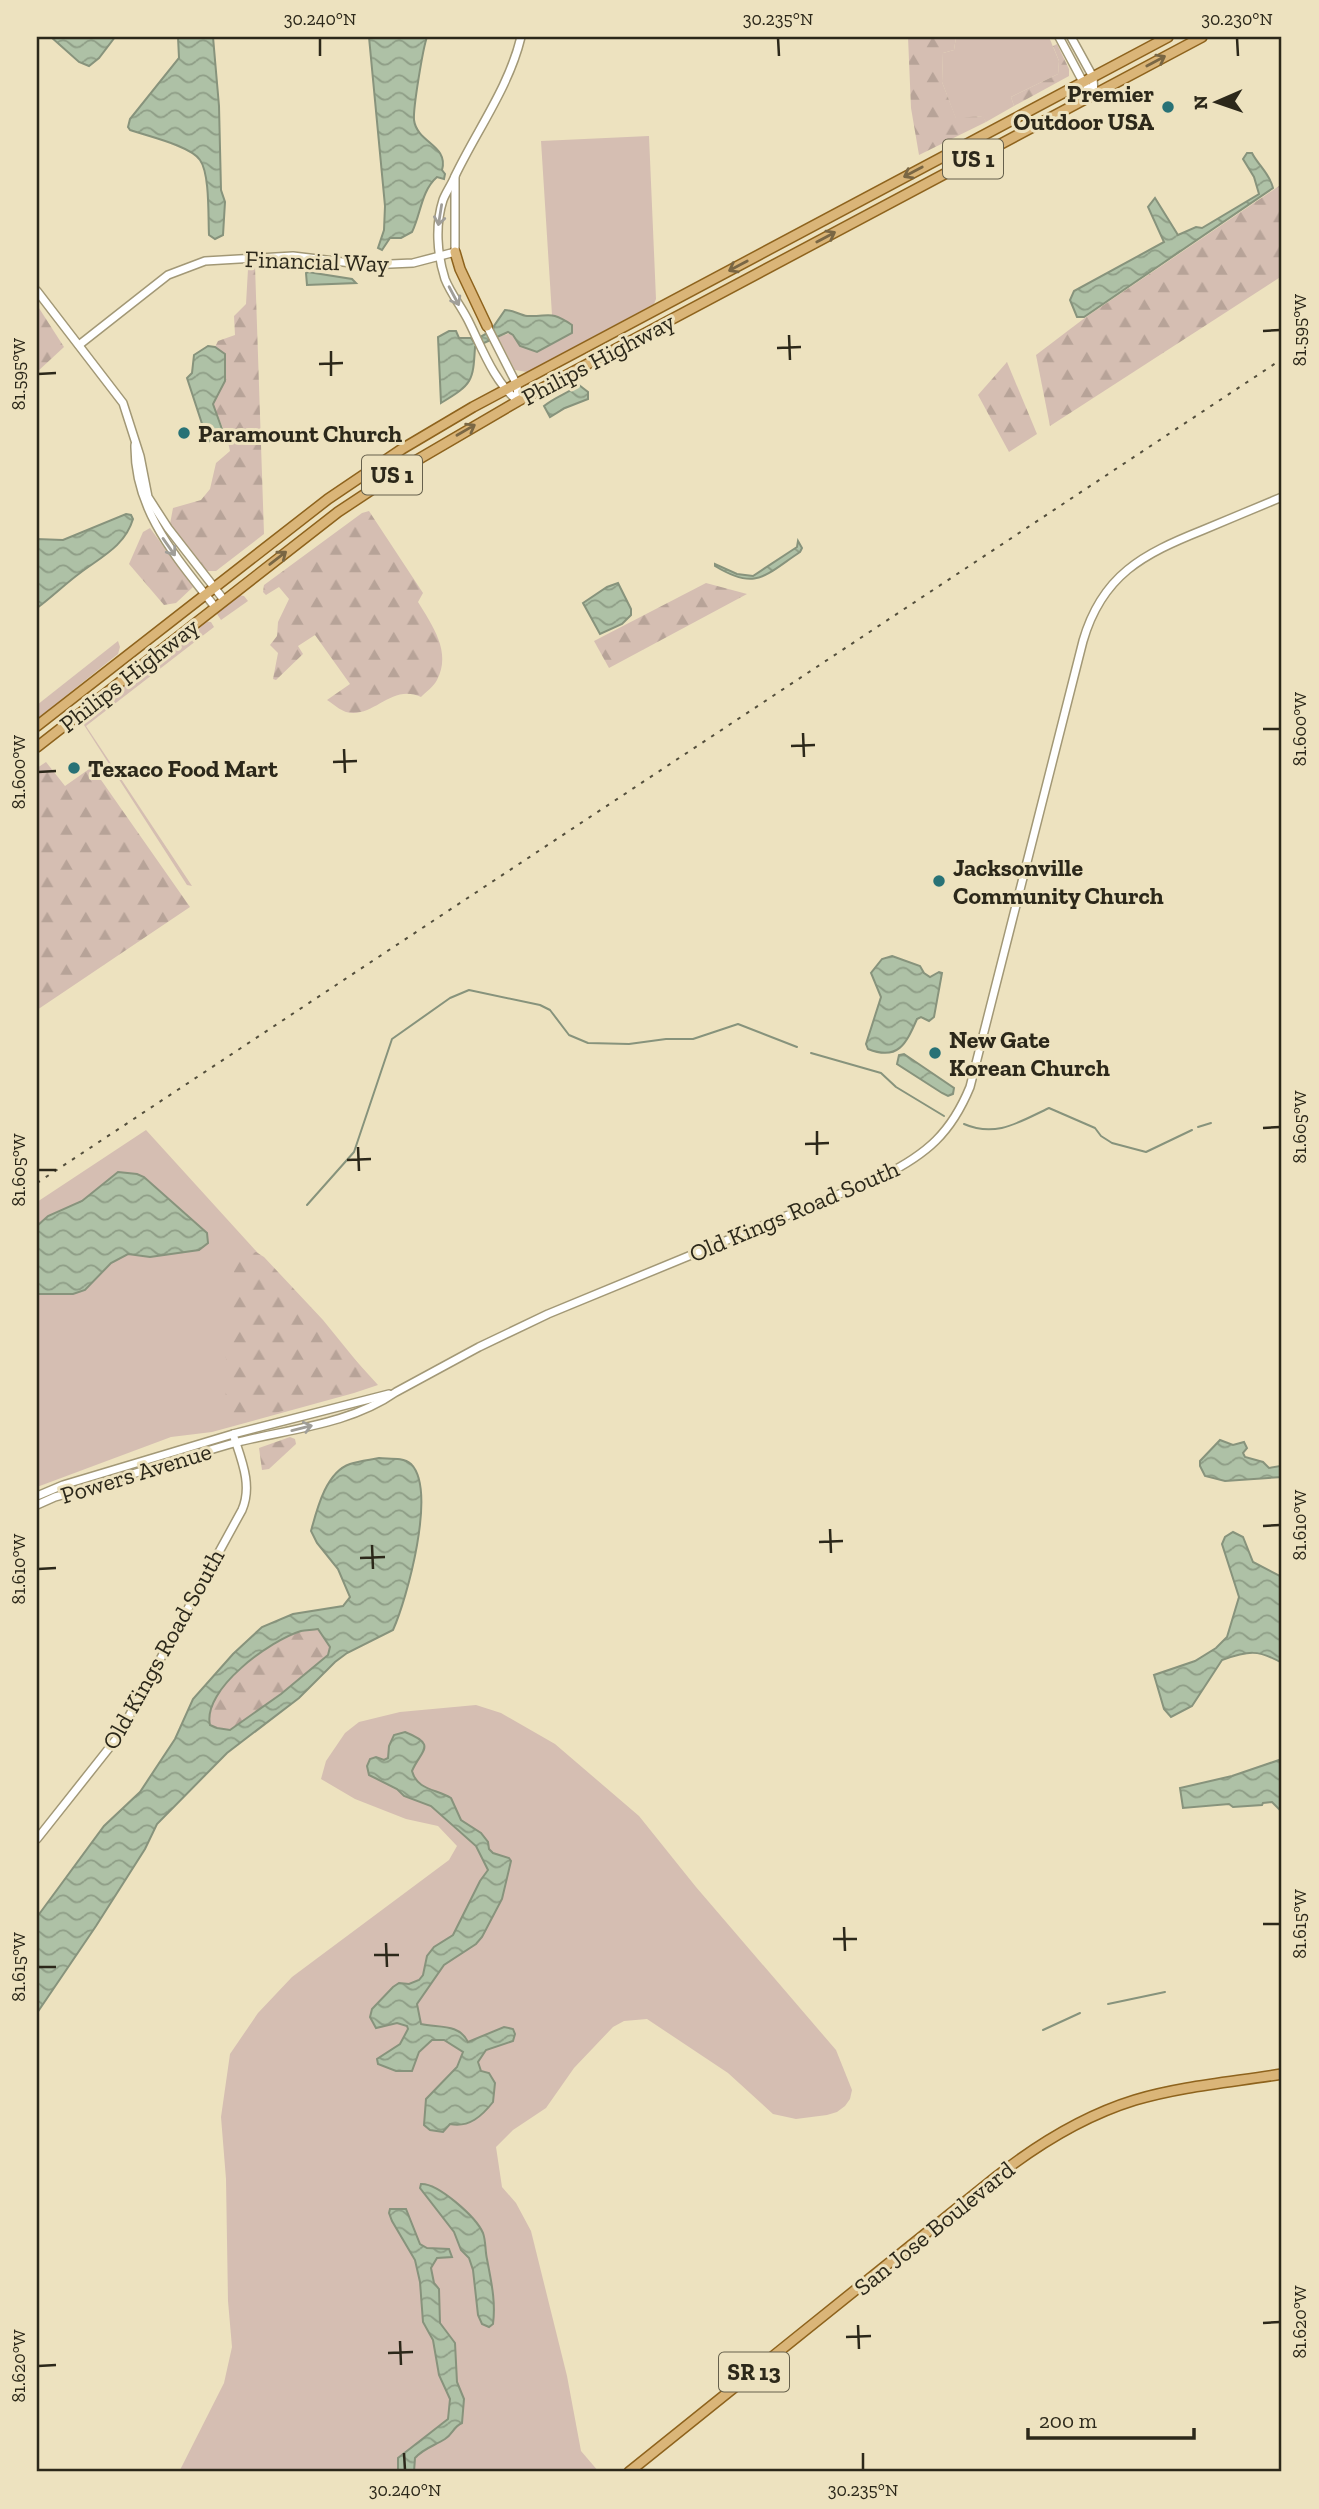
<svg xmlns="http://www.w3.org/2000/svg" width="1319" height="2509" viewBox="0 0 1319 2509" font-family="'Zilla Slab',serif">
  <defs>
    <pattern id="forest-firs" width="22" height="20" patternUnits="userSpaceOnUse" patternTransform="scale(1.75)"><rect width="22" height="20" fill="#d5beb2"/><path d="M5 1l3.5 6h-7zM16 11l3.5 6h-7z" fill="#b7a398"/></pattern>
    <pattern id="water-waves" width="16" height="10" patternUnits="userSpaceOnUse" patternTransform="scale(1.75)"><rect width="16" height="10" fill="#aec1a6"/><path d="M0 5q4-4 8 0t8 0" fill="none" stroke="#8e9d86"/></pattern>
  </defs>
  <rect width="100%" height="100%" fill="#ede2bf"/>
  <g fill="#d5beb2">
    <polygon points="956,37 1049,37 1059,61 1058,74 1011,97 1014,106 986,122 982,116 956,119 942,82 943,53 954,50"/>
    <path d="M649 136 656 299 654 304 527 372 515 370 498 337 511 333C535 364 546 348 572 329V325L552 315 541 141Z"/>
    <polygon points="238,595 244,596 248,601 221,620 217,614 218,610"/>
    <polygon points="204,621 211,622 214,627 86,726 192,886 187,885 84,725 86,714"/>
    <polygon points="118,641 120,647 118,654 37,719 37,705"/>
    <polygon points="146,1130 378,1385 354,1393 212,1432 171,1437 37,1487 37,1202"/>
    <polygon points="476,1705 501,1713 555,1744 639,1816 696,1887 836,2050 852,2090 850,2099 845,2106 837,2112 827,2115 796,2119 773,2114 728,2073 647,2019 624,2021 613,2027 574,2068 546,2108 513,2130 496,2147 502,2187 516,2203 531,2231 567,2376 581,2451 599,2472 179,2472 224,2383 232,2347 228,2301 226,2179 221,2117 230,2054 258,2013 292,1977 449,1860 457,1846 438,1826 406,1819 355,1799 321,1779 326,1761 345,1733 359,1722 400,1712"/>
  </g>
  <g fill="url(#forest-firs)">
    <polygon points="908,37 956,37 954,50 943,53 942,82 956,118 983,116 986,122 919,155 911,108"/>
    <polygon points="1057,44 1069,69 1069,76 1014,106 1011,97 1058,74 1059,61 1053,46"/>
    <polygon points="1282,184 1282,276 1050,426 1036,355 1086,317"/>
    <path d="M255 266 264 534 216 571H206L170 524 173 508 201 500 210 489 216 463 230 451C227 434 219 420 213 404L225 380V354L215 347 218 341 235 335 234 316 246 304 248 269Z"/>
    <polygon points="37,305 64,347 37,372"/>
    <polygon points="1007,362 1037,434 1009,452 978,395"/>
    <path d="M369 511 423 593 418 602C432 625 452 652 437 680 434 686 426 692 421 697 391 683 374 719 346 712 340 710 333 704 327 700L350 684 315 635 298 646 303 654 276 680 273 679 278 653 270 645 277 636 278 622 289 599 279 587 266 595 263 592 264 585 362 513Z"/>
    <polygon points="150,528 193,587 176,603 164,605 129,564 143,532"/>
    <polygon points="706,583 747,594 609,668 594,641"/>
    <polygon points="46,762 65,786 92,767 190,907 37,1010 37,768"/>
    <polygon points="256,1252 264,1257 323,1320 375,1384 354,1392 229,1425 225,1404 228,1364 222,1347 223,1338 232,1331 234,1265 241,1257"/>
    <polygon points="290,1437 295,1439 296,1444 269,1469 262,1470 259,1448"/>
    <path d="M318 1629 330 1647 329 1655 281 1694 230 1730 217 1728 210 1725C202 1690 272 1640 302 1631 307 1630 313 1630 318 1629Z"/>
  </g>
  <g fill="url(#water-waves)" stroke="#87937c" stroke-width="2" fill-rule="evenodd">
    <polygon points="51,37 115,37 99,58 89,66 79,62"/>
    <path d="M178 37H213L219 106 221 190 225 202 223 235 215 239 209 235C208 217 210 174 200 160 191 146 147 136 130 130L128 127 130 119 179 58Z"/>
    <path d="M369 37H427C423 48 413 108 414 120 417 143 449 145 442 170L445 174 444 179 437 177C421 191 421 214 412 232L401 238H390L382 250 378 248 384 230 385 206Z"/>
    <path d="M1247 153H1252C1258 165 1270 174 1273 188L1084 317H1077L1070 300 1074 291 1164 242 1148 207 1155 198 1178 235 1196 227 1202 228 1259 194 1254 177 1243 159Z"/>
    <polygon points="308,272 352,279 356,283 307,285 306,273"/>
    <path d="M505 310C513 310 520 315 527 316 550 317 550 310 572 325V333L537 352 520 346 513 335 508 332 475 347C473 381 473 384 441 403L438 337 449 331H456L459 338H471L473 341 493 330 494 326Z"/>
    <polygon points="208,346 215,347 225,354 225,381 213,404 222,429 216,437 208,442 187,378 192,373 194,355"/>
    <path d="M579 385 588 392V399L565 408 550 417 544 406C555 397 568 393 579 385Z"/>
    <path d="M126 514 131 515 133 519C125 546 101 557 80 573 65 584 52 597 37 608V539L63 540Z"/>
    <path d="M798 541 802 548 800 552C764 576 756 591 715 566V564L737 574 753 576 797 547Z"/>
    <polygon points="618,583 631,609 631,615 622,624 600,634 583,603 607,587"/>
    <path d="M892 956 920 966 924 973 930 977 939 972 942 973 934 1017 929 1021 921 1017 917 1019C906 1044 898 1061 868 1049L866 1044 881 997 871 973 882 959Z"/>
    <polygon points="904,1054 954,1088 953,1094 948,1096 942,1093 897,1064 899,1055"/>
    <polygon points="118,1172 137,1174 144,1177 207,1233 208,1243 199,1250 150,1257 128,1254 111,1263 85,1290 73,1294 37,1294 37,1226 48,1216 82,1201"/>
    <polygon points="1220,1440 1233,1445 1244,1442 1247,1448 1243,1453 1245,1457 1263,1462 1269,1468 1280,1466 1282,1469 1282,1477 1225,1481 1205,1476 1200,1466 1200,1461"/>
    <path d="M379 1458C389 1459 403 1457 411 1464 437 1490 407 1599 393 1630L347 1653 335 1662 299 1698 227 1753 157 1824 145 1849 96 1926 37 2013V1917L104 1826 140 1792 175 1739 193 1699 233 1654 262 1627 293 1614 343 1606 350 1597 338 1569 317 1543 311 1531C317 1509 326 1472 350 1464 359 1461 369 1460 379 1458ZM318 1629 330 1647 328 1655 281 1694 230 1730 217 1728 210 1725C202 1689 271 1640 301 1631 306 1630 313 1630 318 1629Z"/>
    <path d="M1233 1532 1243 1537 1253 1562 1282 1577V1663C1258 1649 1248 1651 1222 1660L1192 1706 1171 1717 1164 1709 1154 1675 1195 1661 1216 1648 1227 1637 1239 1597 1222 1544 1225 1537Z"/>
    <path d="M405 1732C438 1745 421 1750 412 1771 417 1790 436 1789 451 1798L461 1820 481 1833 488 1842 489 1849 493 1853 509 1858 511 1861 502 1899 482 1937 476 1944 444 1965 417 2004 421 2024C438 2028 459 2023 468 2042L504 2027 513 2029 515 2034 513 2041 486 2050 478 2062 481 2071 489 2073 495 2083 493 2102C482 2116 469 2128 450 2124L443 2132 430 2130 424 2125 426 2099 457 2067 463 2052 444 2040H432L419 2052 412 2071H396L378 2064 377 2059 400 2044 408 2029 407 2026 397 2023 376 2028 370 2017 372 2009 393 1987 399 1983 409 1984 419 1980 423 1975 427 1956 434 1947 453 1935 480 1881 488 1870 476 1846 431 1806 404 1796 397 1789 369 1775 367 1766 370 1759 376 1757 384 1760 388 1758 389 1746 394 1735Z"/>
    <polygon points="1282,1759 1282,1812 1272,1802 1263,1803 1262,1805 1233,1807 1229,1804 1183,1808 1180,1788 1232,1776"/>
    <path d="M421 2184C438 2183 476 2217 483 2233 486 2241 485 2251 487 2259 491 2281 496 2301 493 2324L489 2327 482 2324 478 2315 473 2270 469 2258 461 2250 454 2232 420 2188Z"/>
    <path d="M390 2209H406L420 2244 427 2248 449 2249 452 2257 437 2258 431 2268 434 2283 439 2289 440 2323 455 2343 457 2382 464 2399 462 2423C453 2427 453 2434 445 2439 434 2446 424 2448 415 2458L414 2472H398V2458L448 2419 450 2399 439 2375 433 2340 423 2322 420 2282 415 2260 392 2221 389 2213Z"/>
  </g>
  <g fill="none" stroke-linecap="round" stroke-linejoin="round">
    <g stroke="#87937c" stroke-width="2">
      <polyline points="811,1053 881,1073 896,1087 944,1116"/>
      <path d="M964 1124C996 1138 1019 1122 1049 1108L1095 1128 1101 1136 1112 1143 1146 1152 1192 1130"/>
      <polyline points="1198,1127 1211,1123"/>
      <polyline points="307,1205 354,1152 392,1039 450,998 469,990 540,1005 550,1010 569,1035 588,1043 629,1044 666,1039 693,1039 738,1024 797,1047"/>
      <polyline points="1108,2004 1165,1992"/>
      <polyline points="1043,2030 1080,2013"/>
    </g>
    <g stroke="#a29876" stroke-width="10">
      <g id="minor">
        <polyline points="1059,37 1083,82 1094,94"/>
        <polyline points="1071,37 1093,77 1094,94"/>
        <polyline points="37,291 123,403 140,456 148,497 168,528 224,600"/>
        <polyline points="487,326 517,385 518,401"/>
        <polyline points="79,345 168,275 205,261 293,256 368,265 413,263 455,252 455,177"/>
        <path d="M518 401C494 382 482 348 468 320 461 306 451 294 445 279 437 254 435 225 443 200 446 192 452 184 455 176 477 130 509 87 521 37"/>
        <path d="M135 445C134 511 177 558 215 607"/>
        <polyline points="37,1496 63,1485 233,1434 389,1394"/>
        <path d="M37 1505 55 1497C115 1481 174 1460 234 1443 288 1429 349 1425 396 1392L479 1347 548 1314 883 1176C927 1154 951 1133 970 1087L1083 641C1102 575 1143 554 1203 530 1229 519 1256 508 1282 497"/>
        <path d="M37 1839 117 1738 242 1510C253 1485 241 1459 233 1434"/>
      </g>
    </g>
    <g stroke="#8e631d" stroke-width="12">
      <g id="major">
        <polyline points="455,252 460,269 487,326"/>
        <polyline points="37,726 328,499 402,449 473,407 1168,37"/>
        <polyline points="37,747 338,512 412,463 518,401 1202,37"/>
        <path d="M629 2472 996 2177C1038 2144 1083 2116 1135 2100 1182 2086 1233 2082 1282 2074"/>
      </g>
    </g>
    <use href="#minor" stroke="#fff" stroke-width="7"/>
    <use href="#major" stroke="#dab578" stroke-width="9"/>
    <polyline stroke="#544f3c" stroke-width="2" stroke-dasharray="3.5 7" stroke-linecap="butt" points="37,1183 1282,359"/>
  </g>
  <defs><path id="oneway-shaft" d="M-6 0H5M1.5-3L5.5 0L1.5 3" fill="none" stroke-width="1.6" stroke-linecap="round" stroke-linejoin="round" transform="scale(1.75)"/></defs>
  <g stroke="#7a6744">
    <use href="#oneway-shaft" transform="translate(1156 61) rotate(-28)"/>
    <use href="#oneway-shaft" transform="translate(913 172) rotate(152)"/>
    <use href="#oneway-shaft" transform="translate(826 237) rotate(-28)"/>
    <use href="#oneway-shaft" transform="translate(738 266) rotate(152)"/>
    <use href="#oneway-shaft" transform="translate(466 430) rotate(-30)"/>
    <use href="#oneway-shaft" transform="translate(278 558) rotate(-38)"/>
  </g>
  <g stroke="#a09e98">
    <use href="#oneway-shaft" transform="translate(440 215) rotate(99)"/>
    <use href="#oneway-shaft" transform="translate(454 296) rotate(62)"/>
    <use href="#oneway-shaft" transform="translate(169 547) rotate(55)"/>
    <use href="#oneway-shaft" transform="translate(302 1428) rotate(-14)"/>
  </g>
  <path fill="none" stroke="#2c281a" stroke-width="2.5" d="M320 38V56M778 38 779 56M1237 38 1238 56M1263 331 1280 330M789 335 790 360M777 348 801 347M331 351V376M319 364 343 363M38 374 56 373M1263 729H1280M803 733 804 757M791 746 815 745M344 749 345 773M333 762 357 761M38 772 56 771M1263 1128 1280 1127M817 1131V1155M805 1144 829 1143M358 1147 359 1171M347 1160 371 1159M38 1170H56M1263 1526 1280 1525M830 1529 831 1553M819 1542 843 1541M372 1545 373 1569M360 1558 385 1557M38 1569 56 1568M1263 1924H1280M844 1927 845 1951M833 1939H857M386 1943 387 1967M374 1955H399M38 1967H56M1263 2323 1280 2322M858 2325 859 2349M846 2337 871 2336M400 2341 401 2365M388 2353 413 2352M38 2366 56 2365M404 2453 405 2470M863 2453V2470"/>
  <g fill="#287276" stroke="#ede2bf" stroke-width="2.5">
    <circle cx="1168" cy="107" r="7"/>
    <circle cx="184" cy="433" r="7"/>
    <circle cx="74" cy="768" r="7"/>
    <circle cx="939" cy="881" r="7"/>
    <circle cx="935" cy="1053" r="7"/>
  </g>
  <g text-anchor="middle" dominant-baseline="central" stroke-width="6" stroke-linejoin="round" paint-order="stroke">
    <g fill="#ede2bf" stroke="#66604c" stroke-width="2">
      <rect x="943" y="139.5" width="60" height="39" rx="5"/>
      <rect x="362" y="455.5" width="60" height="39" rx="5"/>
      <rect x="719" y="2352.5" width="70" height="39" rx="5"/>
    </g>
    <g font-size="23" font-weight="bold" fill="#2c281a">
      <text x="973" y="159">US 1</text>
      <text x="392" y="475">US 1</text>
      <text x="754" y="2372">SR 13</text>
    </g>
    <g font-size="24" font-weight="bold" fill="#2c281a" stroke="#ede2bf" text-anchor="start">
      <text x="1154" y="93" text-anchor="end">Premier<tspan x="1154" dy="28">Outdoor USA</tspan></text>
      <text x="198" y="433">Paramount Church</text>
      <text x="88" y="768">Texaco Food Mart</text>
      <text x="953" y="867">Jacksonville<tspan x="953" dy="28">Community Church</tspan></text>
      <text x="949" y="1039">New Gate<tspan x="949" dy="28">Korean Church</tspan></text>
    </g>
    <g font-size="24" fill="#2c281a" stroke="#ede2bf">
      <text transform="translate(317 261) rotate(2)">Financial Way</text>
      <text transform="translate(598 359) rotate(-28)">Philips Highway</text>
      <text transform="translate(129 675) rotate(-38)">Philips Highway</text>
      <text transform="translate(794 1211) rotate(-23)">Old Kings Road South</text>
      <text transform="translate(136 1473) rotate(-17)">Powers Avenue</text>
      <text transform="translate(163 1649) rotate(-61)">Old Kings Road South</text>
      <text transform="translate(934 2228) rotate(-39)">San Jose Boulevard</text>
    </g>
  </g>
  <rect width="1319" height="2509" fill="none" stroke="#ede2bf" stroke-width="77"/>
  <g transform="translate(1217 102) rotate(268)" stroke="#ede2bf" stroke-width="5" paint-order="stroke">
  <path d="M0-5L12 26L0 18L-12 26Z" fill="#2c281a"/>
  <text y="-10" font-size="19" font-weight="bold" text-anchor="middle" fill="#2c281a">N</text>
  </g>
  <path d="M1028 2428v10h166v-10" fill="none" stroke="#2c281a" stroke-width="3.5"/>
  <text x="1039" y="2428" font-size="21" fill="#2c281a" stroke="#ede2bf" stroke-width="5" paint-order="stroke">200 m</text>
  <rect x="38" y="38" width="1242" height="2432" fill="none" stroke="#2c281a" stroke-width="2.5"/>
  <g font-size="18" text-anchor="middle" fill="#2c281a">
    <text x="320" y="25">30.240°N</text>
    <text x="778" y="25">30.235°N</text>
    <text x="1237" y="25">30.230°N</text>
    <text transform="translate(1300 330) rotate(-90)" y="6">81.595°W</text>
    <text transform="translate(19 374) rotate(-90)" y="6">81.595°W</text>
    <text transform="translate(1300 729) rotate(-90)" y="6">81.600°W</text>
    <text transform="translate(19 772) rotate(-90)" y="6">81.600°W</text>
    <text transform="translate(1300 1127) rotate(-90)" y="6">81.605°W</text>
    <text transform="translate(19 1170) rotate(-90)" y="6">81.605°W</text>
    <text transform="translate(1300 1525) rotate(-90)" y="6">81.610°W</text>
    <text transform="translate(19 1569) rotate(-90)" y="6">81.610°W</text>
    <text transform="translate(1300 1924) rotate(-90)" y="6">81.615°W</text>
    <text transform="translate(19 1967) rotate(-90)" y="6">81.615°W</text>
    <text transform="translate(1300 2322) rotate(-90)" y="6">81.620°W</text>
    <text transform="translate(19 2366) rotate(-90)" y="6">81.620°W</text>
    <text x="405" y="2496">30.240°N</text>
    <text x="863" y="2496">30.235°N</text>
  </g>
</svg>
